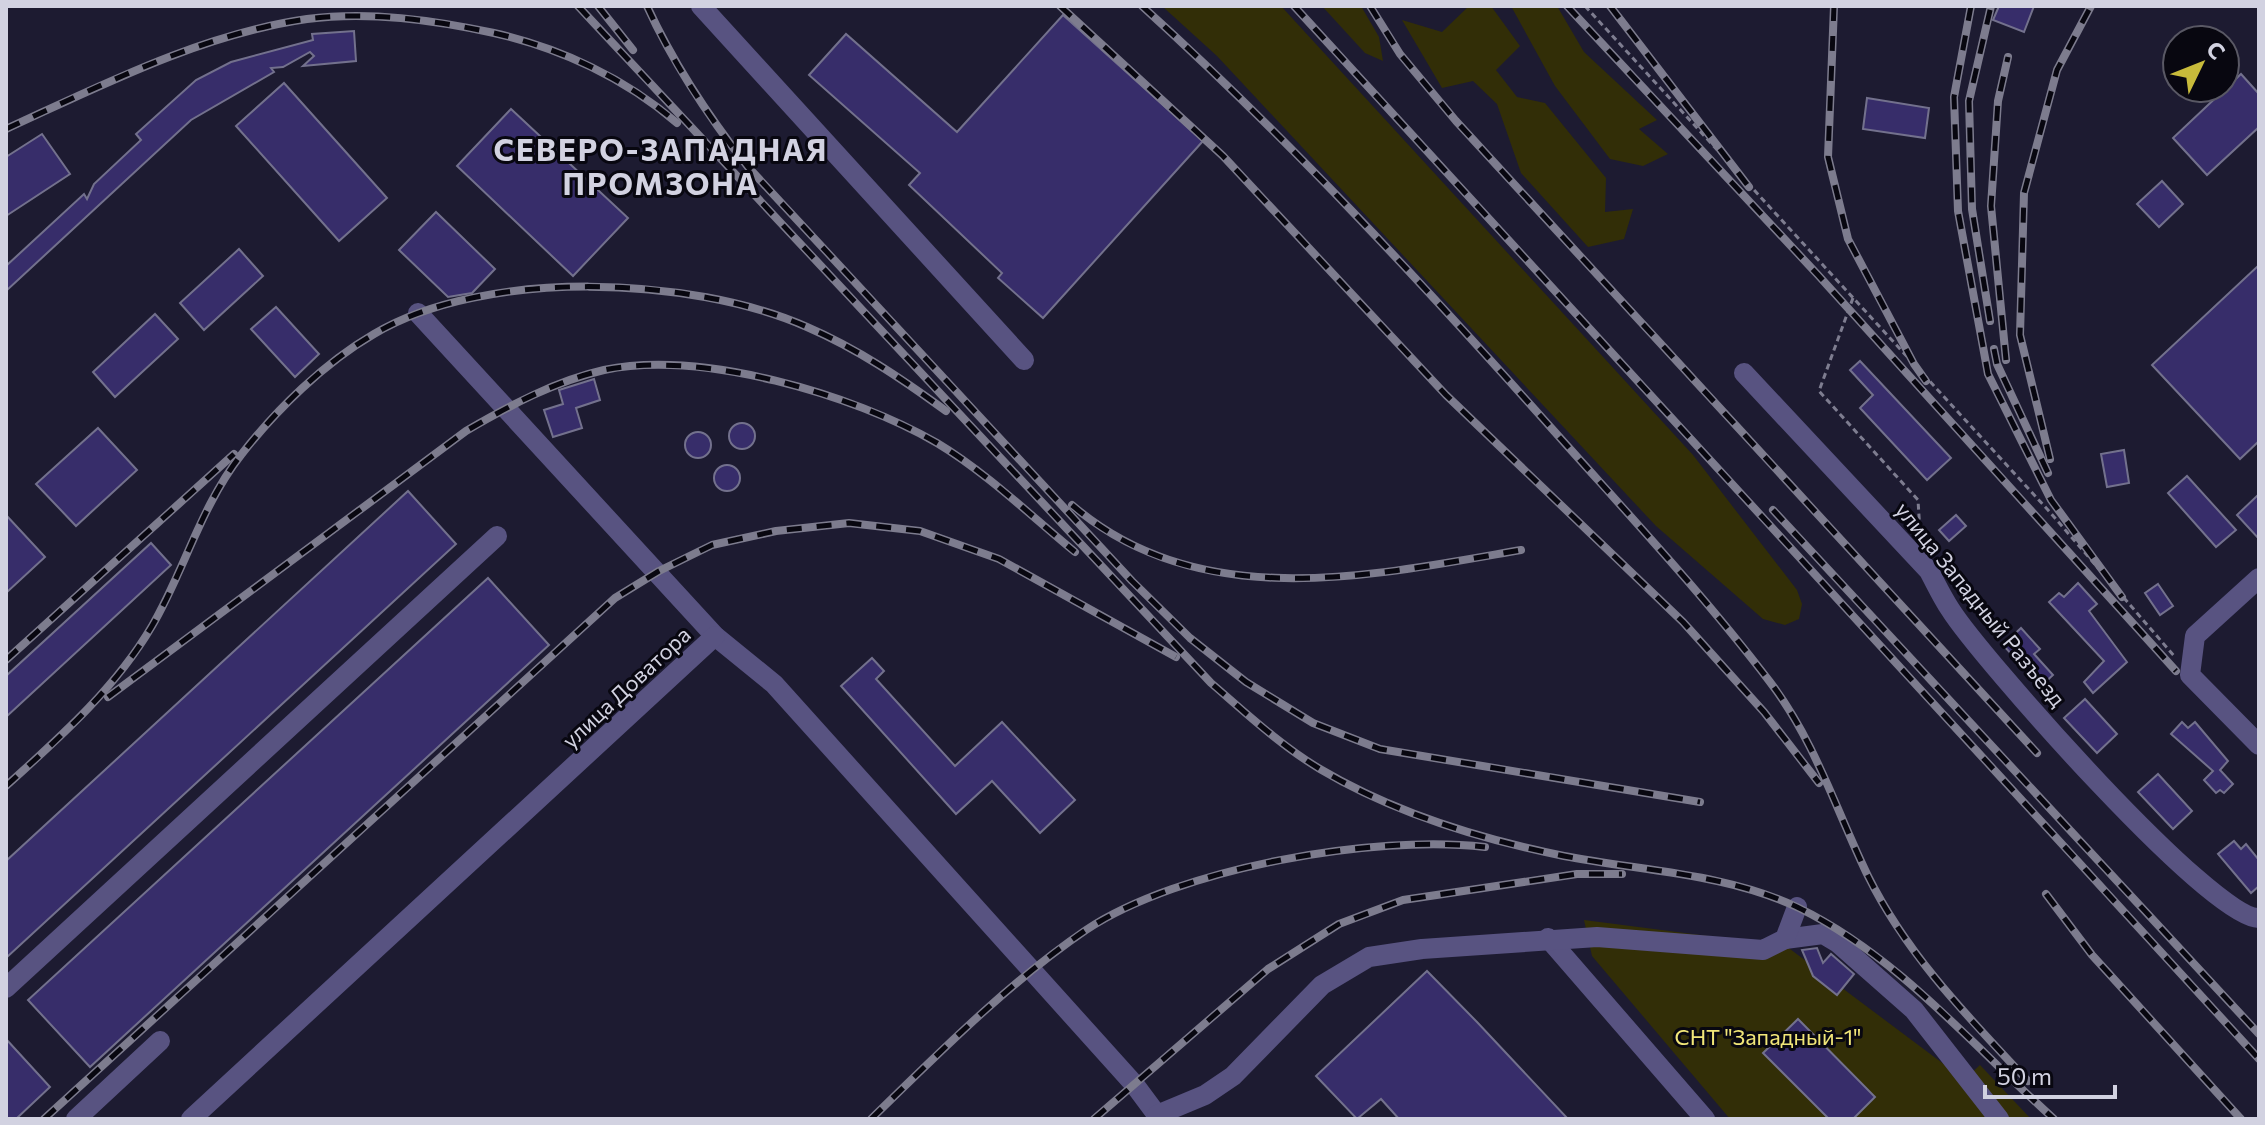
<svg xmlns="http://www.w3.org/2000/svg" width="2265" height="1125" viewBox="0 0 2265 1125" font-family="Commissioner,sans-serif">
  <rect width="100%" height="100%" fill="#1d1b31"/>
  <g fill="#322e07">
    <polygon points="1162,6 1281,6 1693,455 1797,590 1802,604 1799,619 1785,625 1763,619 1656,526 1217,56"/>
    <polygon points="1322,6 1361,6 1379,37 1383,61 1365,53"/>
    <polygon points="1469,6 1491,6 1520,46 1496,70 1517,97 1545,103 1606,178 1605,212 1633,209 1624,239 1588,247 1521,173 1497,104 1473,81 1442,88 1402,20 1442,32"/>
    <polygon points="1511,6 1557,6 1584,52 1657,120 1639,129 1668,154 1643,166 1610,159 1555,86"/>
    <polygon points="1584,920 1786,946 1949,1068 1997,1119 1730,1119 1592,956"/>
    <polygon points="1980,1065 2031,1119 2003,1119 1965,1079"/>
  </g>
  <g fill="#372d6a" stroke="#73718d" stroke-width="2">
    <polygon points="1999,6 2034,6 2024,32 1993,20"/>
    <polygon points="1063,15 1203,141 1043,318 998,278 1002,273 909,185 920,173 809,75 846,34 957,132"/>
    <polygon points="354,31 356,61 303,66 314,56 310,52 283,67 271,68 274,72 191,120 6,291 6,266 84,194 87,199 94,184 141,140 136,134 196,80 231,62 313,40 312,34"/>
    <polygon points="2241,74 2259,94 2259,127 2207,175 2173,138"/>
    <polygon points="284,83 387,198 339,241 236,126"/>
    <polygon points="1867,98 1929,108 1925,138 1863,129"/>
    <polygon points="511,109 628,218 573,276 457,166"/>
    <polygon points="42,134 70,174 6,216 6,157"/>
    <polygon points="2162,181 2183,204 2159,227 2137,204"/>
    <polygon points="436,212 495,269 472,293 448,297 399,250"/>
    <polygon points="239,249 263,276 204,330 180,303"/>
    <polygon points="2259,265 2259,441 2240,459 2152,365"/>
    <polygon points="276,307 319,354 295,377 251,329"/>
    <polygon points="155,314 178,339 115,397 93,372"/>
    <polygon points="1860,361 1951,458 1927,480 1860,408 1873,395 1850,370"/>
    <polygon points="594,379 600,400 576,408 582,428 553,437 544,410 563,404 559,390"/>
    <circle cx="742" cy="436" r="13"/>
    <polygon points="98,428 137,470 76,526 36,484"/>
    <circle cx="698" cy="445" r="13"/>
    <polygon points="2124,450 2129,483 2107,487 2101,454"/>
    <circle cx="727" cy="478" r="13"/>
    <polygon points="2187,476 2236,530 2216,547 2168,493"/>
    <polygon points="408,491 456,544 6,958 6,861"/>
    <polygon points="2259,494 2259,539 2237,515"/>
    <polygon points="6,515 45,557 6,593"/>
    <polygon points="1956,515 1966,526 1949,541 1939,530"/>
    <polygon points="151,543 171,565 6,717 6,676"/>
    <polygon points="488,578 549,645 90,1067 28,1000"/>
    <polygon points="2078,583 2097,604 2089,611 2127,662 2093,693 2084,682 2104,661 2049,602 2059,593 2064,597"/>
    <polygon points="2158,584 2173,606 2160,615 2145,593"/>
    <polygon points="2021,628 2040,649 2034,654 2053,675 2041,686 2003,645"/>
    <polygon points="872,658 884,671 876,679 955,766 1002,722 1075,800 1040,833 992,781 956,814 841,686"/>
    <polygon points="2085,699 2117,734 2097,753 2064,718"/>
    <polygon points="2182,722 2188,728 2195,722 2228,761 2220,770 2233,784 2224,793 2220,790 2216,793 2204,780 2213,771 2171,734"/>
    <polygon points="2158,774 2192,811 2173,829 2138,792"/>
    <polygon points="2234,841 2241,849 2246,844 2259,860 2259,886 2251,893 2218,854"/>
    <polygon points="1817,948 1823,963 1831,954 1854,974 1837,995 1813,976 1802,950"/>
    <polygon points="1427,971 1477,1022 1568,1119 1399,1119 1381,1099 1357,1119 1316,1076"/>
    <polygon points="1798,1019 1875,1097 1853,1119 1829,1119 1763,1053"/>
    <polygon points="6,1039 50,1087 16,1119 6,1119"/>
  </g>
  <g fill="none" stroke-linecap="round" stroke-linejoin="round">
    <g stroke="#7e7d90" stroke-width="3" stroke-dasharray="6 4" stroke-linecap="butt">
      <polyline points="1585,6 2048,510 2175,657"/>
      <polyline points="1853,298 1819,391 1918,500 1920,532"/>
    </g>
    <g stroke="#585381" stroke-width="20">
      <polyline points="701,6 1024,360"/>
      <polyline points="418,313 715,636 774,684 1134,1084 1160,1119"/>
      <path d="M1744 373 1929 571C1936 584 1942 597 1950 609 1980 657 2214 922 2259 918"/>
      <polyline points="2259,578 2195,636 2190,675 2259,745"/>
      <polyline points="1548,938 1705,1119"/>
      <polyline points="1785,939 1823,934 1838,943 1914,1010 1999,1119"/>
      <polyline points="6,988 497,536"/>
      <polyline points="1157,1115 1205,1095 1233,1076 1322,985 1369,957 1422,949 1597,937 1763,950 1785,939 1797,907"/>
      <polyline points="76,1119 160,1041"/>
      <polyline points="191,1119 715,636"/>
    </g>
    <g stroke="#7d7c8e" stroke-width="8">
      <g id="rail">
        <path d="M578 6 1211 683C1246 713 1280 745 1320 769 1394 813 1480 839 1564 856 1642 871 1726 873 1799 908 1899 957 1973 1046 2054 1119"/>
        <polyline points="598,6 633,50"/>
        <path d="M647 6C674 65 708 116 748 167L1132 581 1190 638 1246 682 1313 723 1380 749 1700 802"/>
        <polyline points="1060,6 1223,156 1446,395 1683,622 1764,712 1819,783"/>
        <path d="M1142 6C1288 138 1423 284 1554 431 1627 513 1703 594 1770 682 1815 741 1836 810 1868 876 1907 955 1969 1018 2028 1081"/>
        <polyline points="1294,6 2259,1059"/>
        <polyline points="1370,6 1400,54 1456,121 2037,753"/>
        <polyline points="1567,6 1818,275 2176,671"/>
        <polyline points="1610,6 1749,187"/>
        <polyline points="1834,6 1828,157 1848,239 1914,364 1926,381"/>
        <polyline points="1971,6 1954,97 1958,211 1988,374 2051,500 2122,597"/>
        <path d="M6 129C102 85 202 34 307 19 369 11 433 20 494 33 560 48 625 78 677 123"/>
        <polyline points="1990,321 1972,209 1969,101 1991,6"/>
        <polyline points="1994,349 1997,364 2048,473"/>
        <polyline points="2006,360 1991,206 1998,101 2008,57"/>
        <polyline points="2050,459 2020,335 2024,193 2057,70 2091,6"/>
        <path d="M1072 505C1199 614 1371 576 1521 550"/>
        <polyline points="1773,510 2259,1034"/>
        <polyline points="6,660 234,454"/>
        <path d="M108 697 466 431C509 406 555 381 604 370 701 350 853 394 937 443 987 473 1031 516 1075 552"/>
        <path d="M6 786C59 738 115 689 152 626 184 571 201 506 241 455 276 410 324 363 374 334 485 268 692 276 807 327 858 349 902 379 946 411"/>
        <polyline points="2046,894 2092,955 2241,1119"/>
        <polyline points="44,1119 615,598 659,571 712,545 776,531 849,523 920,531 999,559 1176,657"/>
        <path d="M871 1119C939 1053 1008 983 1086 930 1179 868 1374 834 1485 847"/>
        <polyline points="1094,1119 1268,969 1339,924 1403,900 1577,874 1622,874"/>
      </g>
    </g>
    <use href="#rail" stroke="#080710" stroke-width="5" stroke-dasharray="15" stroke-linecap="butt"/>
  </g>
  <g text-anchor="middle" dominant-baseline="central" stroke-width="6" stroke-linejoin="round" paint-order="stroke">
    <g font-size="22" fill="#d2d2e1" stroke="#080710">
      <text transform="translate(1981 604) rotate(51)">улица Западный Разъезд</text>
      <text transform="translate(626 687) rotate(-43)">улица Доватора</text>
    </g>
    <g font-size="22" fill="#f1e678" stroke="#080710">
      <text x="1768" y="1036">СНТ "Западный-1"</text>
    </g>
    <g font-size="30" font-weight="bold" letter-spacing="2" fill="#d2d2e1" stroke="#080710">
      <text x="661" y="148">СЕВЕРО-ЗАПАДНАЯ<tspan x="661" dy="34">ПРОМЗОНА</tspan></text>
    </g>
  </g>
  <rect width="2265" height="1125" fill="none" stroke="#d2d2e1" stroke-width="16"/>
  <g transform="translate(2201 64) rotate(47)"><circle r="38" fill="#080710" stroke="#595864" stroke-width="2"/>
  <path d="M0-6L14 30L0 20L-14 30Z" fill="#c8bb3b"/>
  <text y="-12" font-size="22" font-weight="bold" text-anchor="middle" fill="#d2d2e1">С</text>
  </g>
  <path d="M1985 1085v12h130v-12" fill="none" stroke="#d2d2e1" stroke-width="4"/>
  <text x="1997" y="1085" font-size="24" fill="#d2d2e1" stroke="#080710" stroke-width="6" paint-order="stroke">50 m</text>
</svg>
